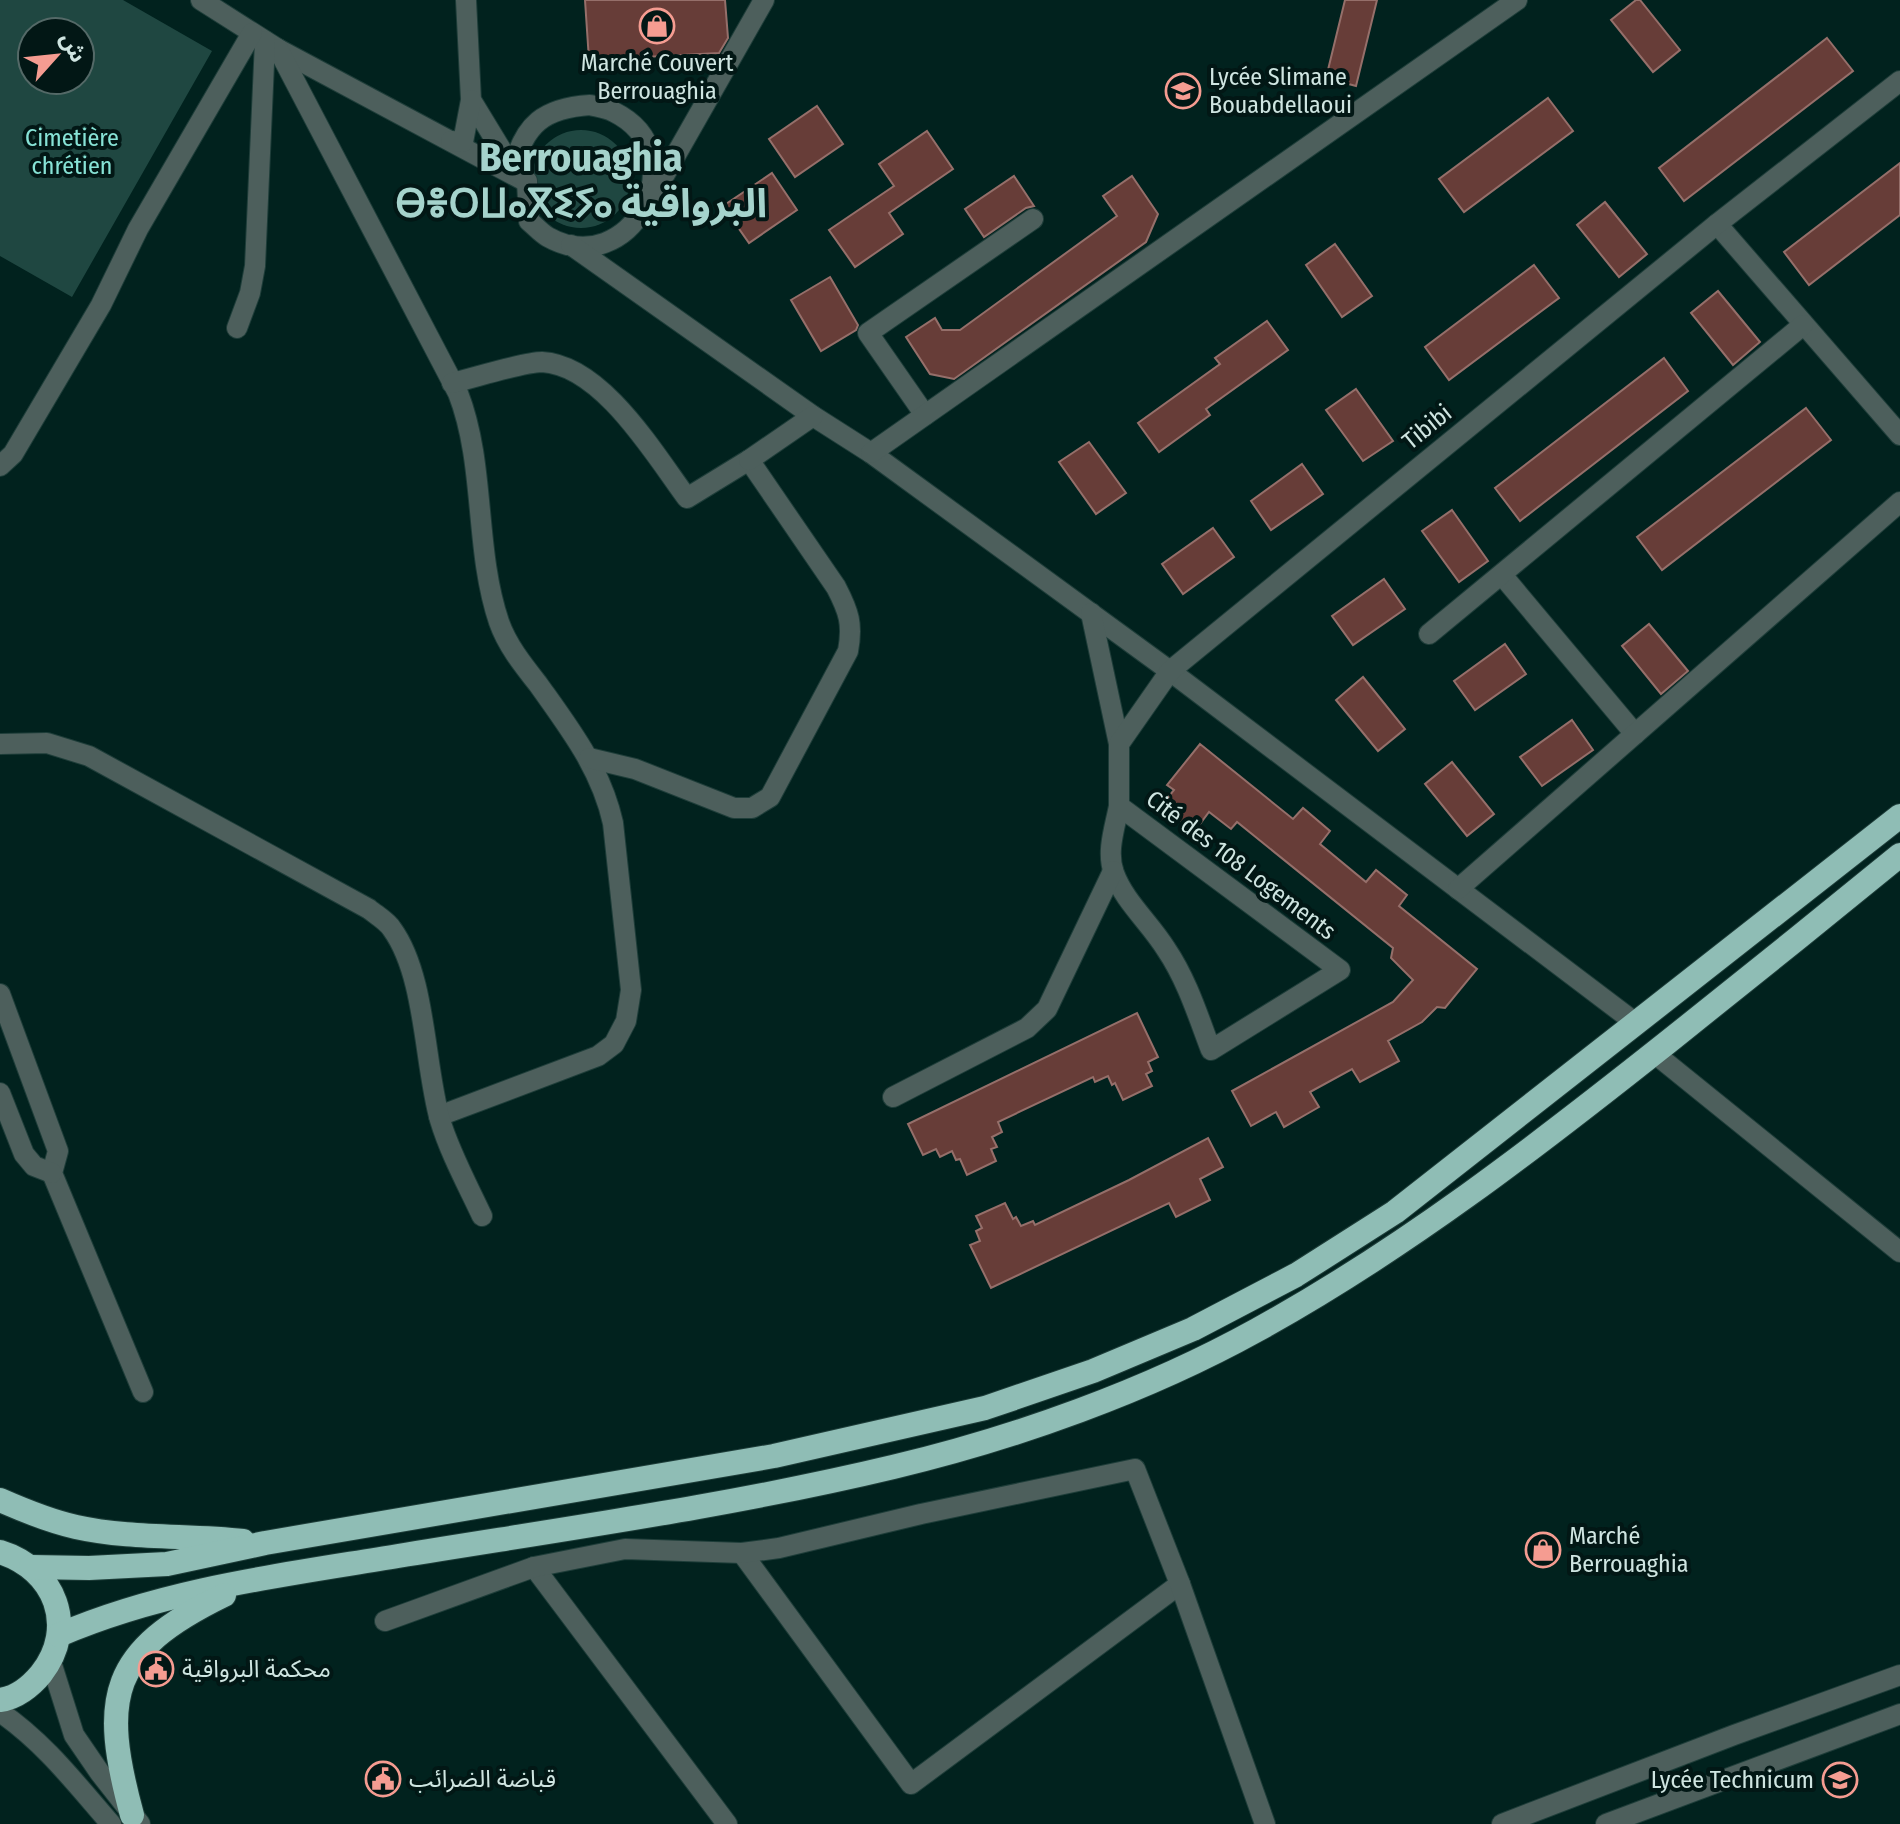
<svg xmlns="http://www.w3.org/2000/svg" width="1900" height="1824" viewBox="0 0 1900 1824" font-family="'Fira Sans Condensed','Noto Sans Arabic','Noto Sans Tifinagh',sans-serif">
  <rect width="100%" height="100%" fill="#01221e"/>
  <g fill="#1f4741" fill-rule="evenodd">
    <path d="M0 0H123L212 51 72 297 0 256ZM80 32V80H32V32Z"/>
    <circle cx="581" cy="179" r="49"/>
  </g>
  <g fill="#673d38" stroke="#956f6a" stroke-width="2">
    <polygon points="585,0 725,0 728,38 719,53 589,60"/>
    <polygon points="1345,0 1377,0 1356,86 1326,78"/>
    <polygon points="1636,0 1640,0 1680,50 1653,72 1611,20"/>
    <polygon points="1827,38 1853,71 1684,201 1659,168"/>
    <polygon points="1548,98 1573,131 1464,212 1439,179"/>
    <polygon points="817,106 843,144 795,177 769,139"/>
    <polygon points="927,131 953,169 889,213 903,234 855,267 829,230 894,186 879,164"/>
    <polygon points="1900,163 1900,215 1809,285 1784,252"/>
    <polygon points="772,173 797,210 749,243 723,206"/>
    <polygon points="1014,176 1034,206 1026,208 984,237 965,209"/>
    <polygon points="1132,176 1158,214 1146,242 954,379 930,374 906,337 935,318 942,330 960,330 1117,216 1103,196"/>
    <polygon points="1605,202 1647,254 1619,277 1577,225"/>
    <polygon points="1335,244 1372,296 1342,317 1306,265"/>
    <polygon points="1534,265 1559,298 1449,380 1425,347"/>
    <polygon points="830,277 858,325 856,330 821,351 791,300"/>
    <polygon points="1718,291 1760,342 1733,365 1691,313"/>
    <polygon points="1267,321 1288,350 1206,409 1210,415 1159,452 1138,423 1220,364 1215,358"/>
    <polygon points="1664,358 1688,391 1520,521 1495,488"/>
    <polygon points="1356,389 1393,441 1363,461 1326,410"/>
    <polygon points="1806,408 1831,440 1662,570 1637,537"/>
    <polygon points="1089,442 1126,493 1096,514 1059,462"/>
    <polygon points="1302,464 1323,494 1271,530 1251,501"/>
    <polygon points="1452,510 1488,561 1459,582 1422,531"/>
    <polygon points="1213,528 1234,557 1183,594 1162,564"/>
    <polygon points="1384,579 1405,609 1353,645 1332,616"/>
    <polygon points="1649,624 1688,671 1661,694 1622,646"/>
    <polygon points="1505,644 1526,674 1475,710 1454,681"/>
    <polygon points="1363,677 1405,729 1378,751 1336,700"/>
    <polygon points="1572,720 1593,750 1542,786 1520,757"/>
    <polygon points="1200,744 1293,819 1303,808 1330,831 1320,844 1366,882 1376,870 1407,895 1399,906 1477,969 1445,1008 1437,1007 1422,1022 1388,1041 1399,1061 1360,1082 1352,1069 1310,1092 1319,1107 1284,1127 1276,1112 1251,1126 1232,1091 1393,1002 1413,980 1391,958 1393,948 1237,822 1231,829 1209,812 1194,832 1161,806 1174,790 1167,785"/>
    <polygon points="1452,762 1494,814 1467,836 1425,784"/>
    <polygon points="1137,1013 1158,1057 1148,1062 1152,1071 1146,1074 1152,1086 1123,1100 1115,1083 1112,1085 1108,1076 1095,1082 1093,1077 998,1122 1002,1132 992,1137 997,1147 991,1149 996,1161 967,1175 960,1159 956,1160 952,1151 940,1157 936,1149 923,1155 908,1124"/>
    <polygon points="1208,1138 1223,1167 1200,1179 1210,1200 1176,1217 1169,1203 991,1288 970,1245 980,1241 976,1231 982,1228 976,1216 1005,1203 1013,1219 1016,1217 1021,1226 1033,1221 1035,1225 1129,1180"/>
  </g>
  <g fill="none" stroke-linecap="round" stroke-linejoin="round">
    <g stroke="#1e3d39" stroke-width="22">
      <g id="minor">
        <polyline points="201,0 278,49 523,180"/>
        <polyline points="466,0 471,100 513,169"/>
        <path d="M278 49 458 393C486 465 474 548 499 622 507 645 523 665 538 684 570 729 601 769 613 823L631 990 626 1021 614 1044 598 1056 439 1116"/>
        <path d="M590 105C598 107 607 108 614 112 699 154 630 283 548 237 541 233 535 226 529 221L527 181 513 169C524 124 544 108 590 105Z"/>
        <polyline points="451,141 463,142 471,100"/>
        <polyline points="653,195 764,0"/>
        <polyline points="1717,224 1900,435"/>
        <polyline points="571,245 813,416 871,453 1170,671 1637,1024"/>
        <polyline points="237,328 250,293 255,266 265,41"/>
        <path d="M452 383C474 378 523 362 542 362 602 365 655 455 687 498L749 460 836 587C849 612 853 624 848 651L770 797 752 808H734L635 769 589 758"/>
        <polyline points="925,415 868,333 1033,219"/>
        <polyline points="871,453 1517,0"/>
        <polyline points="749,460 813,416"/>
        <polyline points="0,466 13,454 101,305 138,229 252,33"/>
        <polyline points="1502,575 1635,734"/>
        <polyline points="1091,613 1119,744"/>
        <polyline points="1429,634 1803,325"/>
        <path d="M0 744 47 743 89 756 369 909C376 915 387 921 392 929 426 976 424 1063 440 1120 450 1153 467 1184 482 1216"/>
        <path d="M1119 806C1115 827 1106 852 1114 873 1124 901 1150 923 1166 949 1187 980 1198 1016 1211 1050L1340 970 1119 806V744L1170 671 1717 224 1900 81"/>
        <polyline points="1458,889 1900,502"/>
        <polyline points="0,994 58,1151 52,1173 143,1392"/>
        <polyline points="1654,1053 1900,1252"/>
        <polyline points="0,1093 24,1154 34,1166 52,1173"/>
        <polyline points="893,1097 1027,1028 1047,1009 1113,871"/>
        <polyline points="742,1553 911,1784 1180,1584"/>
        <polyline points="534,1567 727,1824"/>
        <polyline points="385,1621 534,1567 625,1549 742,1553 779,1548 921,1514 1135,1469 1180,1584 1265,1824"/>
        <polyline points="51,1662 74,1735 100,1773 140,1824"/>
        <path d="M0 1712C44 1742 76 1784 111 1824"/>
        <polyline points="1502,1824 1734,1735 1900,1675"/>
        <polyline points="1606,1824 1900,1714"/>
      </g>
    </g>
    <g stroke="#1e3d39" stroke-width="26">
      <g id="highway">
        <path d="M0 1500C25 1511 49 1521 76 1527 130 1539 188 1535 243 1541"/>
        <path d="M0 1552C55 1569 78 1627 41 1674 31 1686 16 1698 0 1700"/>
        <polyline points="31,1567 89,1568 167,1564 265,1543 774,1456 985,1408 1093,1371 1193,1329 1296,1275 1395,1212 1900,816"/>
        <path d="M59 1635C166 1589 283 1575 398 1556 563 1529 730 1506 893 1467 1015 1438 1147 1391 1257 1330 1404 1249 1537 1146 1668 1042 1746 980 1823 918 1900 855"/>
        <path d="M132 1815C100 1697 109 1651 224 1595"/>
      </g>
    </g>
    <use href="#minor" stroke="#4d5f5c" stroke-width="20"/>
    <use href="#highway" stroke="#8fbdb5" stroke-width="24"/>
  </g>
  <defs>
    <g id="shop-ring" transform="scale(1.8)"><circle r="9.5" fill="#021715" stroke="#f59c91" stroke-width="1.5"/><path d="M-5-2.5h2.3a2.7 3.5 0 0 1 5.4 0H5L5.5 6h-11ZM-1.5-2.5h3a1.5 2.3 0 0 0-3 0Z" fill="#f59c91"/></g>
    <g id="school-ring" transform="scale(1.8)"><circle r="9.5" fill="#021715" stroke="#f59c91" stroke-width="1.5"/><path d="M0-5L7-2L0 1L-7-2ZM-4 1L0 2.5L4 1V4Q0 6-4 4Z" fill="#f59c91"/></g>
    <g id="civic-ring" transform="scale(1.8)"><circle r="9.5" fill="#021715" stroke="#f59c91" stroke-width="1.5"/><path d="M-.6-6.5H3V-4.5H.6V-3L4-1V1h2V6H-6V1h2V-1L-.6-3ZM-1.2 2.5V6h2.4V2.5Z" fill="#f59c91"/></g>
  </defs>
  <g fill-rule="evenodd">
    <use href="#shop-ring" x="657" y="26"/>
    <use href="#school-ring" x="1183" y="91"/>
    <use href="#shop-ring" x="1543" y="1550"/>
    <use href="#civic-ring" x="156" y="1669"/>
    <use href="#civic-ring" x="383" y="1779"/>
    <use href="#school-ring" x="1840" y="1780"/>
  </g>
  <g text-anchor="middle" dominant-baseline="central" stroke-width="8" stroke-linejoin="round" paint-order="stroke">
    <g font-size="24" fill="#cfe5e1" stroke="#021715" text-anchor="start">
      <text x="657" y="63" text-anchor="middle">Marché Couvert<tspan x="657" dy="28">Berrouaghia</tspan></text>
      <text x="1209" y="77">Lycée Slimane<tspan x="1209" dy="28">Bouabdellaoui</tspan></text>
      <text x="1569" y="1536">Marché<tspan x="1569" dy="28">Berrouaghia</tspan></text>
      <text x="182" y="1669">محكمة البرواقية</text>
      <text x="409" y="1779">قباضة الضرائب</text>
      <text x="1814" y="1780" text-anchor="end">Lycée Technicum</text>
    </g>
    <g font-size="24" fill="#87e3d6" stroke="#021715">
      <text x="72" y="138">Cimetière<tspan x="72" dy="28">chrétien</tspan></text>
    </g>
    <g font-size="24" fill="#cfe5e1" stroke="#021715">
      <text transform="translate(1427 427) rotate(-39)">Tibibi</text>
      <text transform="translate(1241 865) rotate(37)">Cité des 108 Logements</text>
    </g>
    <g font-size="40" font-weight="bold" fill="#a5d3cc" stroke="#021715">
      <text x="581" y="158">Berrouaghia<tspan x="581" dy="46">ⴱⴻⵔⵡⴰⴳⵉⵢⴰ البرواقية</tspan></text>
    </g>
  </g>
  <g transform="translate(56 56) rotate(63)"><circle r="38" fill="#021715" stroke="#546967" stroke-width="2"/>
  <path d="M0-6L14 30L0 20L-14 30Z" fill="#f59c91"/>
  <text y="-12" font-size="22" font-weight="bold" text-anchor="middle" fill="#cfe5e1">ش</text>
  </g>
</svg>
